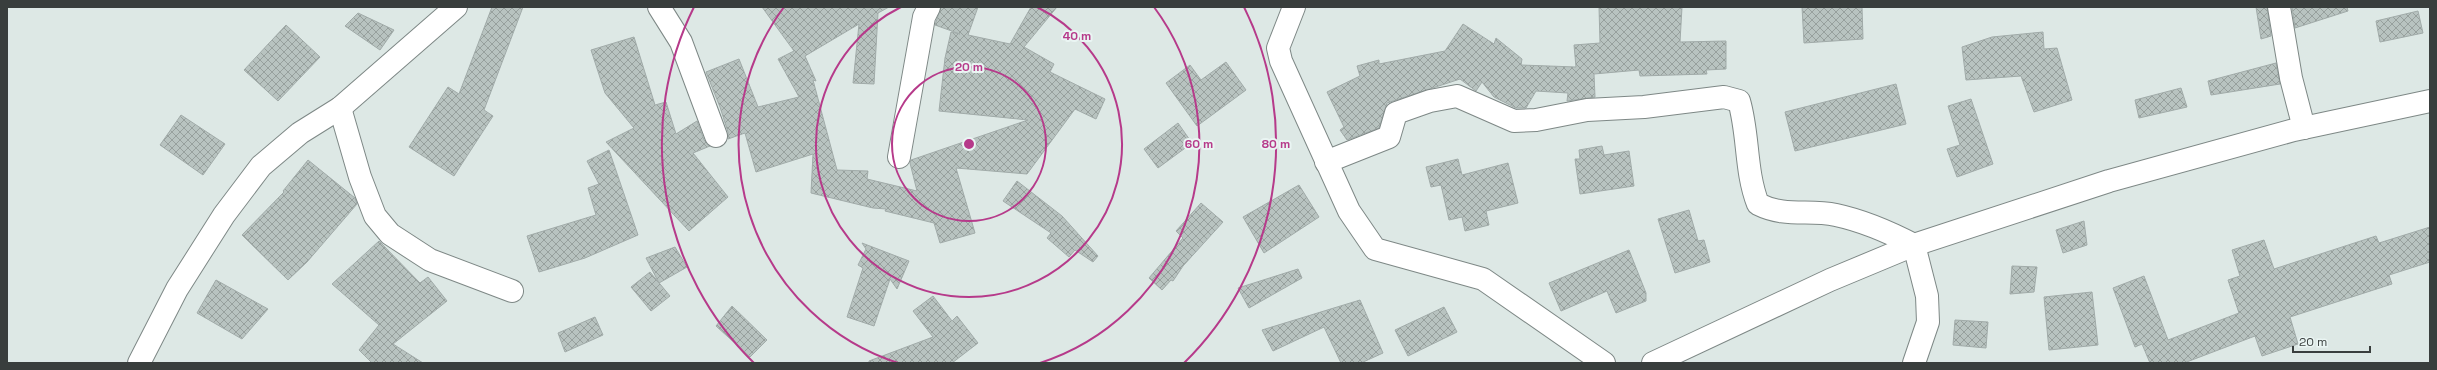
<svg xmlns="http://www.w3.org/2000/svg" width="2437" height="370" viewBox="0 0 2437 370" font-family="'Space Grotesk',sans-serif">
  <defs>
    <pattern id="building-cross-hatch" width="8" height="8" patternUnits="userSpaceOnUse"><rect width="8" height="8" fill="#b8c3c0"/><path d="M0 0l8 8M0 8l8-8" fill="none" stroke="#97a09d"/></pattern>
  </defs>
  <rect width="100%" height="100%" fill="#dde8e5"/>
  <g fill="url(#building-cross-hatch)" stroke="#a1aba9">
    <polygon points="492,7 523,7 484,110 493,116 454,176 409,147 448,87 459,94"/>
    <polygon points="762,7 889,7 878,13 874,84 853,83 859,24 805,56 816,81 813,80 837,170 868,171 867,179 917,191 910,163 911,160 1028,120 939,111 945,58 951,32 960,34 935,25 941,7 978,7 968,35 1010,44 1031,7 1057,7 1024,47 1054,64 1050,72 1105,99 1096,119 1075,109 1027,174 956,168 975,233 940,243 934,223 885,211 886,209 873,208 811,193 813,154 756,172 745,133 728,139 728,132 720,107 706,72 739,59 758,107 799,97 778,59 794,51"/>
    <polygon points="1599,7 1682,7 1680,42 1726,41 1726,69 1706,70 1707,74 1640,76 1639,70 1594,74 1595,97 1567,101 1568,93 1536,91 1526,108 1516,108 1494,97 1482,82 1476,91 1460,79 1387,103 1379,128 1347,140 1340,130 1344,127 1327,92 1360,76 1357,66 1379,60 1379,64 1445,51 1463,24 1494,44 1496,38 1522,59 1521,65 1576,67 1574,45 1600,43"/>
    <polygon points="1802,7 1862,7 1863,39 1804,43"/>
    <polygon points="2256,7 2267,7 2271,36 2261,39"/>
    <polygon points="2292,7 2347,7 2348,11 2295,28"/>
    <polygon points="2418,11 2423,33 2380,42 2376,21"/>
    <polygon points="358,13 394,30 380,50 345,26"/>
    <polygon points="286,25 320,57 278,101 244,70"/>
    <polygon points="2043,32 2044,49 2057,48 2072,100 2034,112 2021,76 1966,80 1962,47 1992,37"/>
    <polygon points="634,37 655,105 666,102 676,134 697,121 704,140 710,146 693,153 728,197 689,231 606,142 634,128 605,93 591,50"/>
    <polygon points="1226,62 1246,90 1197,126 1166,83 1190,65 1201,80"/>
    <polygon points="2276,63 2280,84 2211,95 2208,81"/>
    <polygon points="1896,84 1906,124 1795,151 1785,112"/>
    <polygon points="2181,88 2187,107 2139,118 2135,100"/>
    <polygon points="1971,99 1993,164 1957,177 1947,149 1960,145 1948,106"/>
    <polygon points="181,115 225,144 203,175 160,145"/>
    <polygon points="1178,123 1192,143 1158,168 1144,149"/>
    <polygon points="1602,146 1604,155 1629,151 1634,186 1580,194 1575,159 1580,159 1579,150"/>
    <polygon points="609,150 638,235 585,258 539,272 527,236 596,215 588,188 599,184 587,161"/>
    <polygon points="1458,159 1462,175 1508,163 1518,203 1486,211 1489,225 1465,231 1462,217 1449,220 1441,185 1431,187 1426,167"/>
    <polygon points="308,160 355,198 357,204 307,262 288,280 242,235 284,192 283,191"/>
    <polygon points="1017,181 1062,216 1098,256 1093,262 1075,250 1069,257 1047,238 1051,233 1003,201"/>
    <polygon points="1299,185 1319,217 1264,253 1243,217"/>
    <polygon points="1201,203 1223,222 1183,266 1173,281 1171,280 1162,290 1149,278 1183,238 1176,231"/>
    <polygon points="1689,210 1698,241 1704,240 1710,262 1675,273 1658,219"/>
    <polygon points="2084,221 2087,245 2063,253 2056,230"/>
    <polygon points="2430,227 2430,262 2389,275 2392,284 2290,317 2298,344 2262,356 2255,336 2184,363 2150,363 2142,344 2135,347 2113,288 2144,276 2168,340 2239,313 2228,280 2240,276 2232,250 2264,240 2274,269 2376,236 2379,243"/>
    <polygon points="379,241 420,283 428,277 447,301 393,344 423,363 372,363 359,350 379,325 332,284"/>
    <polygon points="862,243 909,261 897,289 890,279 874,326 847,317 863,268 858,265 866,249"/>
    <polygon points="675,247 687,267 659,283 646,258"/>
    <polygon points="1629,250 1646,293 1646,301 1616,313 1607,291 1561,311 1549,283"/>
    <polygon points="2012,266 2037,267 2034,292 2010,294"/>
    <polygon points="1298,269 1302,278 1249,308 1238,288"/>
    <polygon points="650,272 670,296 651,311 631,287"/>
    <polygon points="216,280 268,309 242,339 197,313"/>
    <polygon points="2092,292 2098,345 2049,350 2044,297"/>
    <polygon points="933,296 952,321 957,316 978,343 952,363 869,363 869,361 933,337 913,311"/>
    <polygon points="1360,300 1383,353 1361,363 1341,363 1324,327 1273,351 1262,330"/>
    <polygon points="732,306 767,340 750,357 716,326"/>
    <polygon points="1444,307 1457,332 1408,356 1395,330"/>
    <polygon points="595,317 603,335 565,352 558,333"/>
    <polygon points="1955,320 1988,322 1986,348 1953,345"/>
  </g>
  <g fill="none" stroke-linecap="round" stroke-linejoin="round">
    <g stroke="#7e8886" stroke-width="24">
      <g id="minor">
        <polyline points="659,7 681,42 716,136"/>
        <polyline points="1294,7 1278,48 1281,61 1349,211 1375,249 1483,279 1604,363"/>
        <polyline points="2279,7 2291,78 2304,128"/>
        <polyline points="340,108 360,177 375,216 390,234 430,260 512,291"/>
        <polyline points="899,157 924,17 929,7"/>
        <path d="M1326 162 1389 137 1396 113 1430 101 1457 96 1514 121 1536 120 1587 110 1644 107 1724 97 1739 101C1749 135 1745 171 1758 204 1786 218 1808 209 1836 215 1864 221 1889 232 1914 245L1927 296 1928 322 1914 363"/>
        <polyline points="139,363 177,289 224,215 261,166 300,133 340,108 456,7"/>
      </g>
    </g>
    <g stroke="#7e8886" stroke-width="24">
      <polyline id="trunk" points="1653,363 1830,280 1914,245 2109,181 2294,130 2430,101"/>
    </g>
    <use href="#minor" stroke="#fff" stroke-width="22"/>
    <use href="#trunk" stroke="#fff" stroke-width="22"/>
  </g>
  <g fill="none" stroke="#b63a8a" stroke-width="2">
    <circle cx="969" cy="144" r="77"/>
    <path d="M1037 7A153 153 0 1 1 901 7"/>
    <path d="M898 363A230 230 0 0 1 784 7M1154 7A230 230 0 0 1 1040 363"/>
    <path d="M754 363A307 307 0 0 1 694 7M1244 7A307 307 0 0 1 1184 363"/>
  </g>
  <circle cx="969" cy="144" r="6" fill="#b63a8a" stroke="#eaf5f3" stroke-width="2"/>
  <g font-size="12" text-anchor="middle" font-weight="bold" fill="#b63a8a" stroke="#eaf5f3" stroke-width="4" stroke-linejoin="round" paint-order="stroke">
    <text x="1077" y="40">40 m</text>
    <text x="969" y="71">20 m</text>
    <text x="1199" y="148">60 m</text>
    <text x="1276" y="148">80 m</text>
  </g>
  <rect width="2437" height="370" fill="none" stroke="#393e3d" stroke-width="16"/>
  <path d="M2293 346v6h77v-6" fill="none" stroke="#393e3d" stroke-width="2"/>
  <text x="2299" y="346" font-size="12" fill="#393e3d" stroke="#eaf5f3" stroke-width="3" paint-order="stroke">20 m</text>
</svg>
